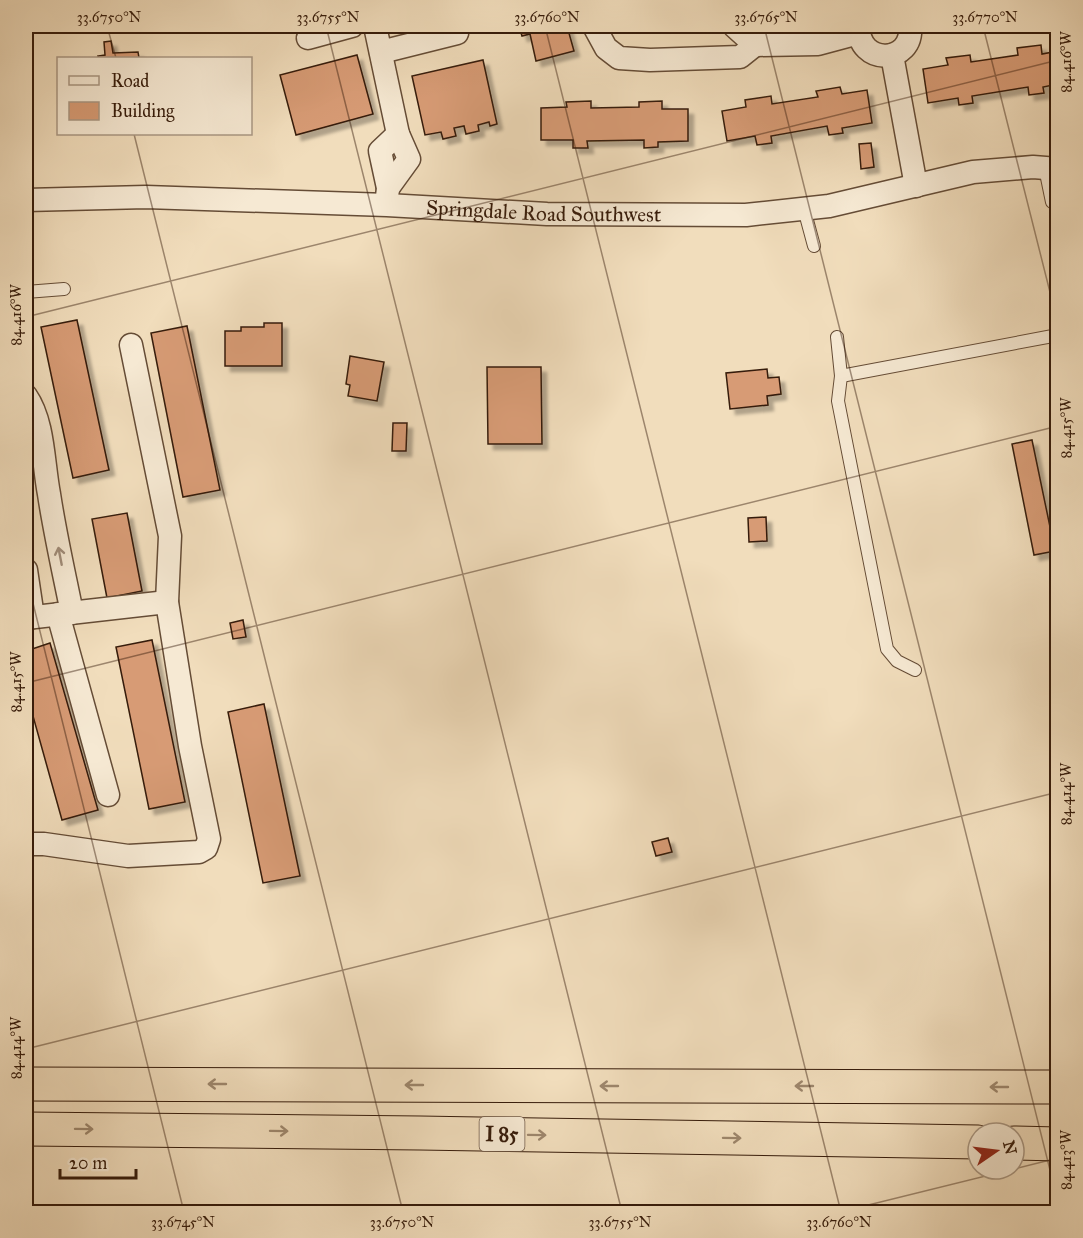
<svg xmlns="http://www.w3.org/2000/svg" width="1083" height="1238" viewBox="0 0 1083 1238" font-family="'IM FELL Great Primer',serif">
  <defs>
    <filter id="shadow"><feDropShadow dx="5.5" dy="5.5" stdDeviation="1.5" flood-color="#0004"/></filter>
  </defs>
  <rect width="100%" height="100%" fill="#f1ddbc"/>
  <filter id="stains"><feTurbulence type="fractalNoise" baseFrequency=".00333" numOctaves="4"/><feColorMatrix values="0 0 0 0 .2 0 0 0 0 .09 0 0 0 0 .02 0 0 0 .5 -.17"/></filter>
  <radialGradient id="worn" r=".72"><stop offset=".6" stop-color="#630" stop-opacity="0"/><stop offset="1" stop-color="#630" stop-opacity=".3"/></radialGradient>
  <g fill="#d79b74" stroke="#361b0a" stroke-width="1.5" filter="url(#shadow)">
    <polygon points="519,26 567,26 574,51 536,61 530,34 522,36"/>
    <polygon points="111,41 113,53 138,52 139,58 99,58 98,56 105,55 104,42"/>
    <polygon points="1041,45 1042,54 1058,51 1058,84 1043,87 1044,93 1029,95 1028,87 972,96 973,103 959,105 958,98 928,103 923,69 948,65 946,58 970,55 971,62 1018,55 1017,48"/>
    <polygon points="357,55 373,114 296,135 280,75"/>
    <polygon points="483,60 497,124 490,126 489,122 478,125 479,131 466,134 464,126 454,128 456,136 443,139 441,132 425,135 412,76"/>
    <polygon points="840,87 842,94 867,90 872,123 842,128 843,133 829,135 827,126 771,136 772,143 757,145 755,136 727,141 722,111 746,107 745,100 771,96 772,104 818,97 816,91"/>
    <polygon points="591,101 591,108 639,107 639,102 662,101 662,109 688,109 688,141 658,142 658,147 644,148 644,140 587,141 588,148 573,148 573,140 541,140 541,108 567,107 566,102"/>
    <polygon points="871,143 874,167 861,169 859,144"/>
    <polygon points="77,320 109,470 73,478 41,327"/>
    <polygon points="264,323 282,323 282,366 225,366 225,331 241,331 241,327 264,327"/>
    <polygon points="187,326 220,490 183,497 151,333"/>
    <polygon points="350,356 384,362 377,401 348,396 350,385 346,384"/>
    <polygon points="487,367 541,367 542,444 488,444"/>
    <polygon points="767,369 768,378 779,377 781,394 767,396 768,405 730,409 726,373"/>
    <polygon points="393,423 407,423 406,451 392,451"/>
    <polygon points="1032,440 1055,551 1034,555 1012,444"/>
    <polygon points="127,513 142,591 107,598 92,519"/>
    <polygon points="766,517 767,541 749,542 748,518"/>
    <polygon points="243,620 246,637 233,639 230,623"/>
    <polygon points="152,640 185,802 149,809 116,647"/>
    <polygon points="50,643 98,810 62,820 26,691 26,651"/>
    <polygon points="264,704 300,876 263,883 228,712"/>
    <polygon points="668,838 672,852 656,856 652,842"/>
  </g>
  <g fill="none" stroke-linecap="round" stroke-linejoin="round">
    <g stroke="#654c36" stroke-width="14">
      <g id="service">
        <polyline points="1045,168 1052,202"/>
        <polyline points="804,209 814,246"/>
        <polyline points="26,292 64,289"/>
        <polyline points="837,337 841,376 1058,335"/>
        <polyline points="841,376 838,401 887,649 897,661 915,670"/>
      </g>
    </g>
    <g stroke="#654c36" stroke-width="25">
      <g id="minor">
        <polyline points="375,26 398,134 409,159 388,188"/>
        <polyline points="594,26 606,48 619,58 650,60 740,57 755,45"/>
        <polyline points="734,26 755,45 818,44 859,33"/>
        <path d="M859 26C857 66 914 65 910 26"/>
        <polyline points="308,38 352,26"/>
        <polyline points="381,52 457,33"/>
        <polyline points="892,55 916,186"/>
        <polyline points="387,197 388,188 380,151 398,134"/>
        <path id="s1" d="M26 200 146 197 387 205 547 214 746 215 829 206 973 172 1033 167 1058 169"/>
        <path d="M26 396C44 422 43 463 49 494 55 534 64 573 72 613"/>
        <polyline points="26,570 33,617"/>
        <polyline points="58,614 108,795"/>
        <polyline points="26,618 167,602"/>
        <polyline points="26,844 44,844 128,856 199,852 206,848 209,839 190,746 167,602 170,536 131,345"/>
      </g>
    </g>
    <g stroke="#361b0a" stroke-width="35">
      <g id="motorway">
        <polyline points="26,1084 1058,1087"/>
        <polyline points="26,1129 420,1133 978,1142"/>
        <polyline points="1014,1143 1058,1144"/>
      </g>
    </g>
    <use href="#service" stroke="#f6e9d3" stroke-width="12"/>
    <use href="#minor" stroke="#f6e9d3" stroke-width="22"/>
    <use href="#motorway" stroke="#f1ddbc" stroke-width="33"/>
  </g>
  <defs><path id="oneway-shaft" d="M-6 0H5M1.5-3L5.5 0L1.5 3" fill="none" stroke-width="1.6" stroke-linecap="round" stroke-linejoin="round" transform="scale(1.5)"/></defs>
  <use stroke="#a08c79" href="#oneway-shaft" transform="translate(60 556) rotate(-101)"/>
  <g stroke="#9d866c">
    <use href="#oneway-shaft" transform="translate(217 1084) rotate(-180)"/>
    <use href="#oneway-shaft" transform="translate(414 1085) rotate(-180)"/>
    <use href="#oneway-shaft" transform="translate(609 1086) rotate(-180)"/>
    <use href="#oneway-shaft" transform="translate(804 1086) rotate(-180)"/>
    <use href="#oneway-shaft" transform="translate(999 1087) rotate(-180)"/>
    <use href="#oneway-shaft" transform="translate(84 1129) rotate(1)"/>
    <use href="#oneway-shaft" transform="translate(279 1131) rotate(1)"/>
    <use href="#oneway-shaft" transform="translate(537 1135) rotate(1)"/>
    <use href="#oneway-shaft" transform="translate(732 1138) rotate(1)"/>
  </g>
  <path fill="none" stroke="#361b0a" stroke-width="1.5" stroke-opacity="0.45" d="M107 26 116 58M326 26 622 1212M545 26 841 1212M764 26 1058 1202M983 26 1058 324M134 134 403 1212M26 317 1058 60M26 575 184 1212M26 683 1058 426M26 1049 1058 792M840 1212 1058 1158"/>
  <g text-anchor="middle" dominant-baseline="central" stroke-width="5" stroke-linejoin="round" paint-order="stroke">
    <rect fill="#f6e9d3" stroke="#705946" stroke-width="1.5" x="479.5" y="1117" width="45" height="34" rx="4.5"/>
    <g font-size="20" font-weight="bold" fill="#361b0a">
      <text x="502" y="1134">I 85</text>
    </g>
    <g font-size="21" fill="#361b0a" stroke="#f6e9d3">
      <text stroke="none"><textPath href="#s1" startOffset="518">Springdale Road Southwest</textPath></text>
    </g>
  </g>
  <rect width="1083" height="1238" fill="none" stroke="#f1ddbc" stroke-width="66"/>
  <rect x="57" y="57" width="195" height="78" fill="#f6e9d3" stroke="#a99783" stroke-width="1.5"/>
  <rect x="69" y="76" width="30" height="9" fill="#f6e9d3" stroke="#a99783" stroke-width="1.5"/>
  <text x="111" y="87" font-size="18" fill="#361b0a">Road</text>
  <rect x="69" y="102" width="30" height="18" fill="#d79b74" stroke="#a99783" stroke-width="1.5"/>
  <text x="111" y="117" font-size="18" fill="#361b0a">Building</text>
  <g transform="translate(996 1151) rotate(76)"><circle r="28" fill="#f6e9d3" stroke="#a99783" stroke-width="1.5"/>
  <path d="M0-4.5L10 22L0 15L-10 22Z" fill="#8f2418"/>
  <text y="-9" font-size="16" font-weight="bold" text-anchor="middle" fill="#361b0a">N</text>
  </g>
  <path d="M60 1169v9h76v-9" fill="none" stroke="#361b0a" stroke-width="3"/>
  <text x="69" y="1169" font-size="18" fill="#361b0a" stroke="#f6e9d3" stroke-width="4.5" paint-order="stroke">20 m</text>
  <rect x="33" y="33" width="1017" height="1172" fill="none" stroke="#361b0a" stroke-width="2"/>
  <g font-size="15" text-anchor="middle" fill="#361b0a">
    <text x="109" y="22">33.6750°N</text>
    <text x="328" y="22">33.6755°N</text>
    <text x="547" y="22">33.6760°N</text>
    <text x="766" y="22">33.6765°N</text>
    <text x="985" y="22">33.6770°N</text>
    <text transform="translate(1066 62) rotate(-90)" y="5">84.416°W</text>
    <text transform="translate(16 315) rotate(-90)" y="5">84.416°W</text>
    <text transform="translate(1066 428) rotate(-90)" y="5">84.415°W</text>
    <text transform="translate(16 682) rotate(-90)" y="5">84.415°W</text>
    <text transform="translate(1066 794) rotate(-90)" y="5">84.414°W</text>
    <text transform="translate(16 1048) rotate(-90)" y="5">84.414°W</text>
    <text transform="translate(1066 1160) rotate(-90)" y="5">84.413°W</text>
    <text x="183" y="1227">33.6745°N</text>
    <text x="402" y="1227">33.6750°N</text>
    <text x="620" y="1227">33.6755°N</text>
    <text x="839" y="1227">33.6760°N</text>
  </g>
  <rect width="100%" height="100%" filter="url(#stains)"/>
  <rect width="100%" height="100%" fill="url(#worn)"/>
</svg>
